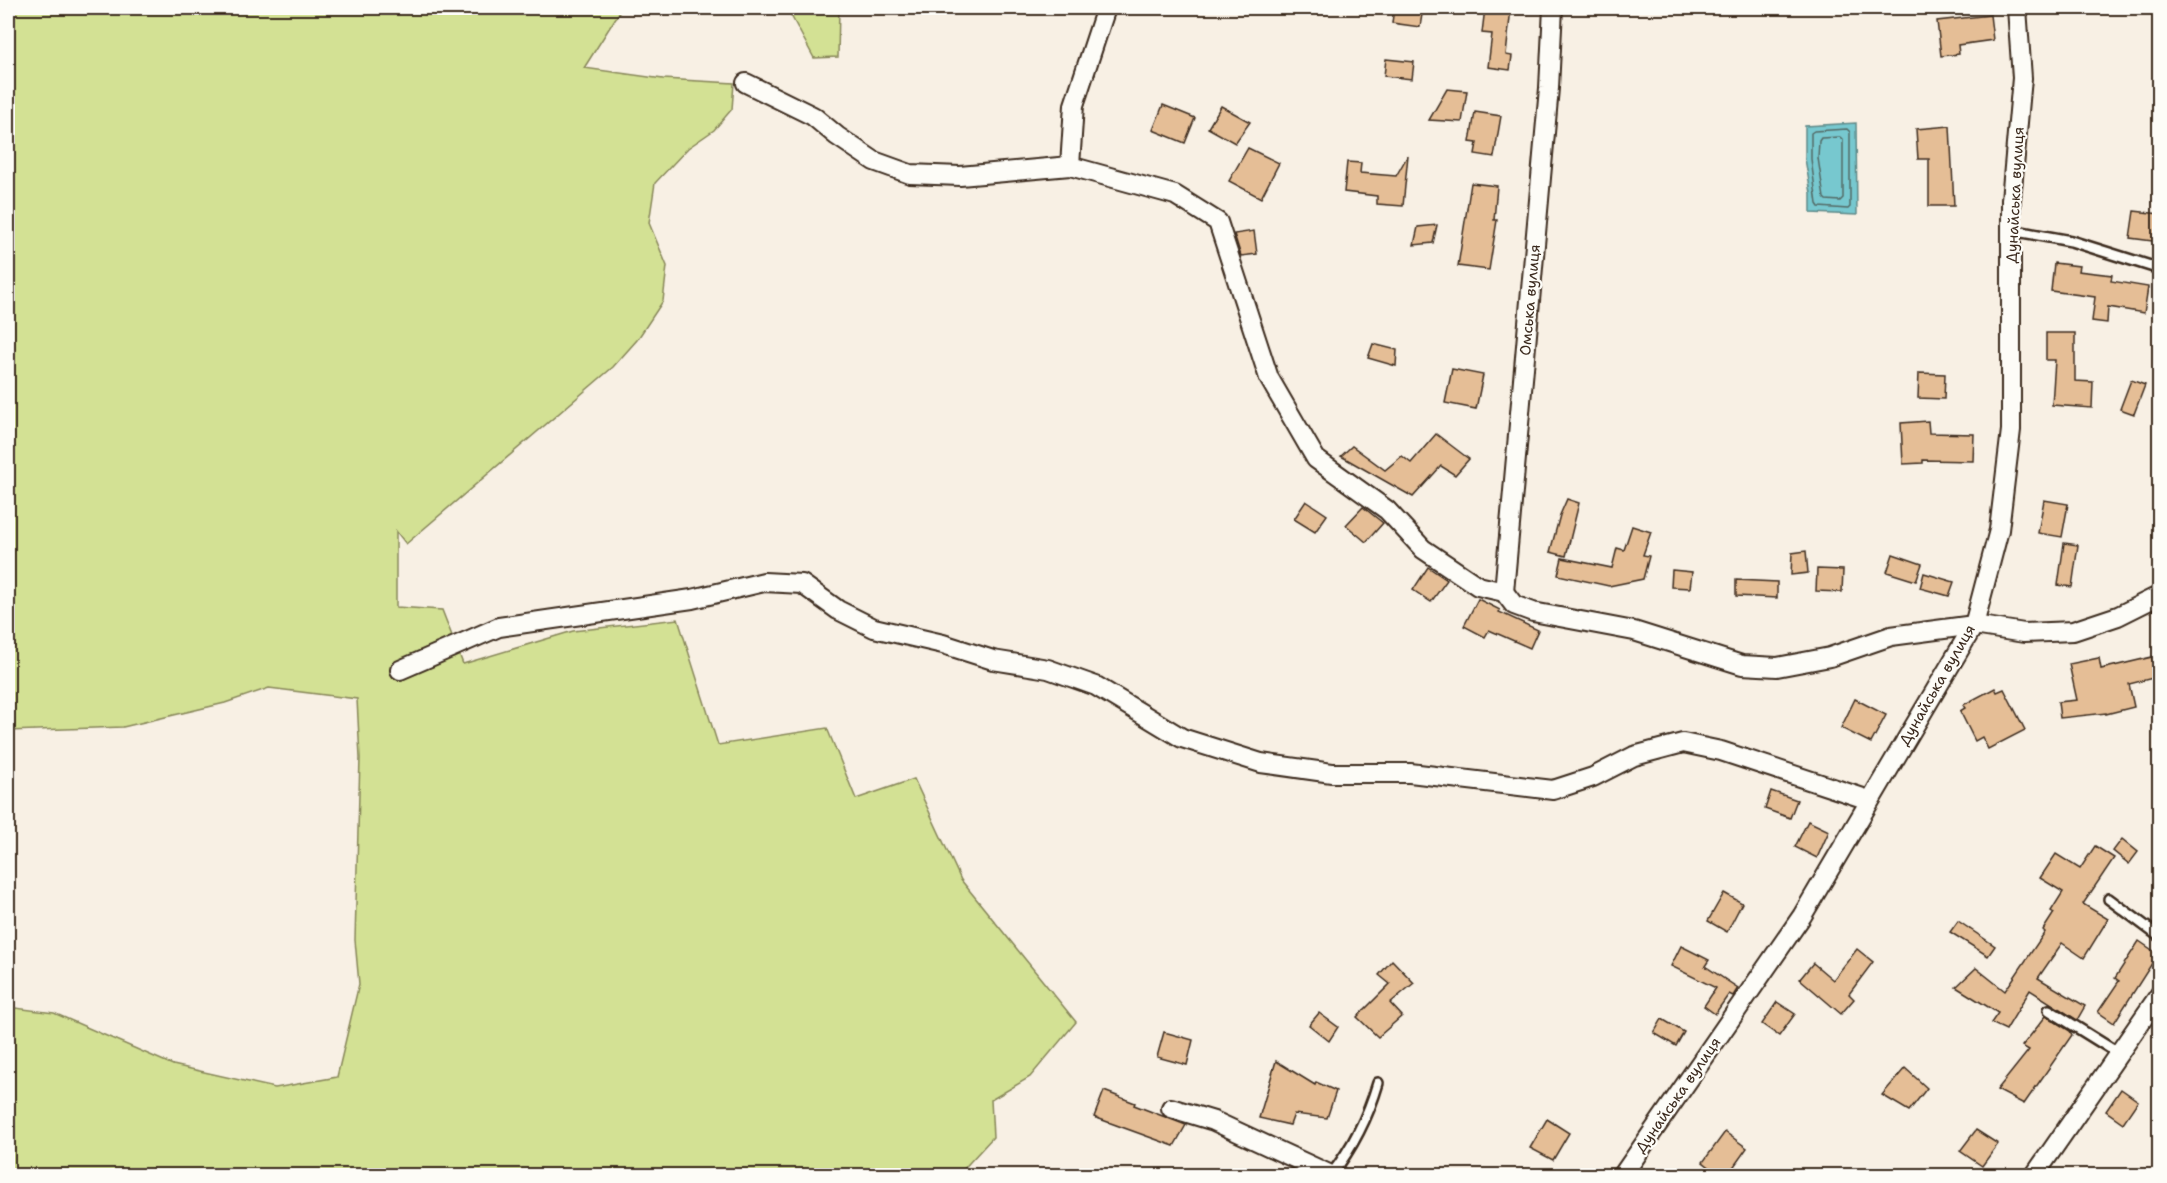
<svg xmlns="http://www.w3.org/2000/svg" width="2167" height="1183" viewBox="0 0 2167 1183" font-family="'Shantell Sans',sans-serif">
  <rect width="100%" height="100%" fill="#f8f0e4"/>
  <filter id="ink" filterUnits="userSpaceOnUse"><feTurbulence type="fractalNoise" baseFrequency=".0167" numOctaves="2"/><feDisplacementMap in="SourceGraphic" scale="12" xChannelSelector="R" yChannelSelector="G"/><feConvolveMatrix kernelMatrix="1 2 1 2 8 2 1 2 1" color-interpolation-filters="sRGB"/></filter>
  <g filter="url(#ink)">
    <g fill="#d3e194" stroke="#878659" stroke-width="1.5">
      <polygon points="8,8 622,8 584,68 663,79 734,83 732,109 714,130 688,148 655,183 649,223 667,266 663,301 637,340 613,367 406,544 396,531 396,607 442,610 463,664 573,631 678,619 718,745 827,728 856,799 914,779 961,880 1076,1022 1030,1077 991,1100 993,1137 958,1175 8,1175 8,1007 54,1013 173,1065 275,1088 337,1077 359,984 355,940 360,758 357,699 269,688 225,703 123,727 8,731"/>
      <polygon points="787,8 839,8 838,57 814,58"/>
    </g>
    <polygon fill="#77c8cf" stroke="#5f8988" stroke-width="1.5" points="1856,123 1857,215 1811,213 1811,193 1805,159 1805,126"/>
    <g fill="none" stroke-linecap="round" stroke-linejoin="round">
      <g stroke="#536965" stroke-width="1.5">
        <polygon points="1847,129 1850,132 1850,207 1848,209 1819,207 1817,204 1811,159 1811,133 1814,131"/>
        <polygon points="1840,137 1843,140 1843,198 1840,201 1826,200 1824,198 1818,158 1819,141 1821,138"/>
      </g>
    </g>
    <g fill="#e5be96" stroke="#3b2a1e" stroke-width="1.5">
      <polygon points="1394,8 1423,8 1420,27 1392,23"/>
      <polygon points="1485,8 1511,8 1506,55 1512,56 1510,70 1488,67 1492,34 1482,33"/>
      <polygon points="1990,15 1993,40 1958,45 1959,54 1941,56 1937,21"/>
      <polygon points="1386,59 1414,62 1412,79 1384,76"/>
      <polygon points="1447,89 1467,91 1462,122 1429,120"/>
      <polygon points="1163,105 1195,118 1185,143 1153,130"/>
      <polygon points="1221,106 1250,122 1235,143 1208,128"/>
      <polygon points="1475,112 1501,116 1494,157 1475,154 1477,143 1470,142"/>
      <polygon points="1950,126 1954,206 1929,206 1929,159 1918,159 1916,129"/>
      <polygon points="1248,148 1279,163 1261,198 1229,181"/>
      <polygon points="1408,155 1403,206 1377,204 1377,196 1344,192 1347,162 1361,163 1360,173 1396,176"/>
      <polygon points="1471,183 1497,186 1494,220 1497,220 1489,270 1458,266"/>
      <polygon points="2134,211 2160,214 2160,242 2130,238"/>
      <polygon points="1437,225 1433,243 1414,245 1418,227"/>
      <polygon points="1254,231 1257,254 1241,256 1234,234"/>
      <polygon points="2054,263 2079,266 2078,271 2112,275 2111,281 2148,287 2144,313 2108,307 2107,323 2092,321 2095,297 2051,291"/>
      <polygon points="2046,333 2075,333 2075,381 2093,382 2092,408 2052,405 2055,360 2046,360"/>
      <polygon points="1373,344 1397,350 1396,366 1368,358"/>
      <polygon points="1452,369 1483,375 1476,409 1445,403"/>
      <polygon points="1919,373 1945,374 1944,399 1918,398"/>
      <polygon points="2131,380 2145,385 2134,414 2120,409"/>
      <polygon points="1928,421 1929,433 1974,434 1973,461 1923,460 1923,463 1903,464 1901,423"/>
      <polygon points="1436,434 1469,459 1455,475 1441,466 1413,497 1341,456 1352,446 1385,470 1402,456 1411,463"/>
      <polygon points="1567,499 1579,503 1566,556 1550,552 1560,515"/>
      <polygon points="2044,500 2068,504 2062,537 2038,533"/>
      <polygon points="1306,501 1327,515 1315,532 1294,519"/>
      <polygon points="1363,507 1383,523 1366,542 1346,525"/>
      <polygon points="1632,526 1651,532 1643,555 1649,556 1643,579 1609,586 1558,575 1562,558 1612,568 1617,548 1624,550"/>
      <polygon points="2064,543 2078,545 2072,587 2058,585"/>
      <polygon points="1806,551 1808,573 1791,575 1792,553"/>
      <polygon points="1893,554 1922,564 1916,581 1887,572"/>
      <polygon points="1428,567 1447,580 1431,602 1413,590"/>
      <polygon points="1817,569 1843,570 1842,592 1816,591"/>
      <polygon points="1672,570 1692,572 1690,588 1671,587"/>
      <polygon points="1924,573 1954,582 1949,596 1920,588"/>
      <polygon points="1736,580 1777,582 1777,598 1736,596"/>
      <polygon points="1478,599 1500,610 1499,612 1538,630 1530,648 1489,630 1485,637 1464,626"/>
      <polygon points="2152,657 2157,677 2129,684 2134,707 2106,714 2106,713 2060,718 2058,702 2077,700 2069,664 2099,658 2101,669"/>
      <polygon points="1995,688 1997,692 2004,689 2025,730 1988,749 1982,737 1975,741 1960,711 1965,708 1963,705"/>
      <polygon points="1855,699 1886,715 1871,743 1841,728"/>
      <polygon points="1771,791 1797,800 1790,818 1765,809"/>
      <polygon points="1808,821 1829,831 1817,858 1795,847"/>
      <polygon points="2122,839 2138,852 2129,864 2113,851"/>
      <polygon points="2095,846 2114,858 2083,904 2108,919 2084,958 2062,943 2038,978 2085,1006 2077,1020 2030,990 2006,1030 1991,1023 1998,1013 1956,987 1976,968 2005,991 2045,932 2043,930 2054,913 2051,911 2063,892 2040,878 2056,854 2080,869"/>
      <polygon points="1724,893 1742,903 1727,932 1708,921"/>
      <polygon points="1958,921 1995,946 1988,956 1950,932"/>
      <polygon points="2139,941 2158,954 2114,1023 2098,1012 2119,981 2115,978"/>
      <polygon points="1681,946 1709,960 1705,966 1738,988 1733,996 1729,994 1715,1014 1704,1006 1716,988 1671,966"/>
      <polygon points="1857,949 1873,962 1849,994 1854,999 1841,1014 1800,979 1813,963 1833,980"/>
      <polygon points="1392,960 1414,983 1390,1003 1402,1016 1378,1037 1357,1017 1390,984 1379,975"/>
      <polygon points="1777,1002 1795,1014 1779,1036 1762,1024"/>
      <polygon points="1319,1013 1338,1027 1329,1041 1309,1025"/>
      <polygon points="2046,1016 2070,1031 2072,1035 2024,1104 1997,1090 2029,1050 2022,1046"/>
      <polygon points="1662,1019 1684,1032 1676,1046 1654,1033"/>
      <polygon points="1164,1032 1193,1040 1187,1065 1157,1057"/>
      <polygon points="1276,1061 1315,1085 1316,1082 1336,1091 1327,1118 1294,1114 1290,1125 1259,1118"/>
      <polygon points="1905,1068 1927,1088 1909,1111 1882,1095"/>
      <polygon points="2121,1089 2138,1101 2123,1123 2106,1111"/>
      <polygon points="1104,1091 1135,1103 1134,1105 1186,1125 1174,1146 1094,1117"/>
      <polygon points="1547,1119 1569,1133 1553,1160 1530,1148"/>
      <polygon points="1976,1130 1998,1144 1982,1166 1960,1151"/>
      <polygon points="1725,1132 1747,1148 1727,1176 1721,1176 1703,1162"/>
    </g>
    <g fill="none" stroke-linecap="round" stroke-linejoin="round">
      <g stroke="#3b2a1e" stroke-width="14">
        <g id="service">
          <polyline points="2011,230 2071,241 2160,269"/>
          <polyline points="2109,899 2160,937"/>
          <polyline points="2049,1010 2118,1053"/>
          <path d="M1331 1175C1353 1147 1368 1117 1378 1083"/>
        </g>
      </g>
      <g stroke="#3b2a1e" stroke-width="22">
        <g id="minor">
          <polyline points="1106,8 1074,105 1070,166 1175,195 1218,222 1269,378 1316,459 1387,510 1423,549 1478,586 1504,592 1514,605 1533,612 1634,631 1742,665 1777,667 1830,657 1891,636 1974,625 2024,633 2073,631 2118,616 2160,595"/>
          <polyline points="746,83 813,116 837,136 874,161 910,174 960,176 1070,166"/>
          <polyline points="1504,592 1549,88 1553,8"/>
          <polyline points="400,670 499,627 692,599 764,582 802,584 838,610 874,628 943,644 993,660 1048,669 1096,686 1182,738 1261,763 1332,773 1410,773 1553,790 1593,777 1634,756 1683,743 1721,751 1869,800"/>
          <polyline points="1171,1108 1214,1121 1333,1176"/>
          <polyline points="1622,1176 1802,916 1974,625 1999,530 2011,430 2011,200 2022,78 2017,8"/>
          <polyline points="2034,1176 2160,994"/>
        </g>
      </g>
      <use href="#service" stroke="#fdfcf7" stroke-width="9"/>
      <use href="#minor" stroke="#fdfcf7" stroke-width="18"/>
    </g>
  </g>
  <g text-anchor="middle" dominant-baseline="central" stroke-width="4.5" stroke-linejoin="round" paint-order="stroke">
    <g font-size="15" fill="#3b2a1e" stroke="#fdfcf7">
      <text transform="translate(2015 195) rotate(-87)">Дунайська вулиця</text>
      <text transform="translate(1530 300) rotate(-85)">Омська вулиця</text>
      <text transform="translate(1937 685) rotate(-60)">Дунайська вулиця</text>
      <text transform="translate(1678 1095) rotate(-55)">Дунайська вулиця</text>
    </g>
  </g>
  <rect width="2167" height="1183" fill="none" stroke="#fdfcf7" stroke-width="30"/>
  <rect x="15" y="15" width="2137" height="1153" fill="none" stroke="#3b2a1e" stroke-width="2" filter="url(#ink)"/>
</svg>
